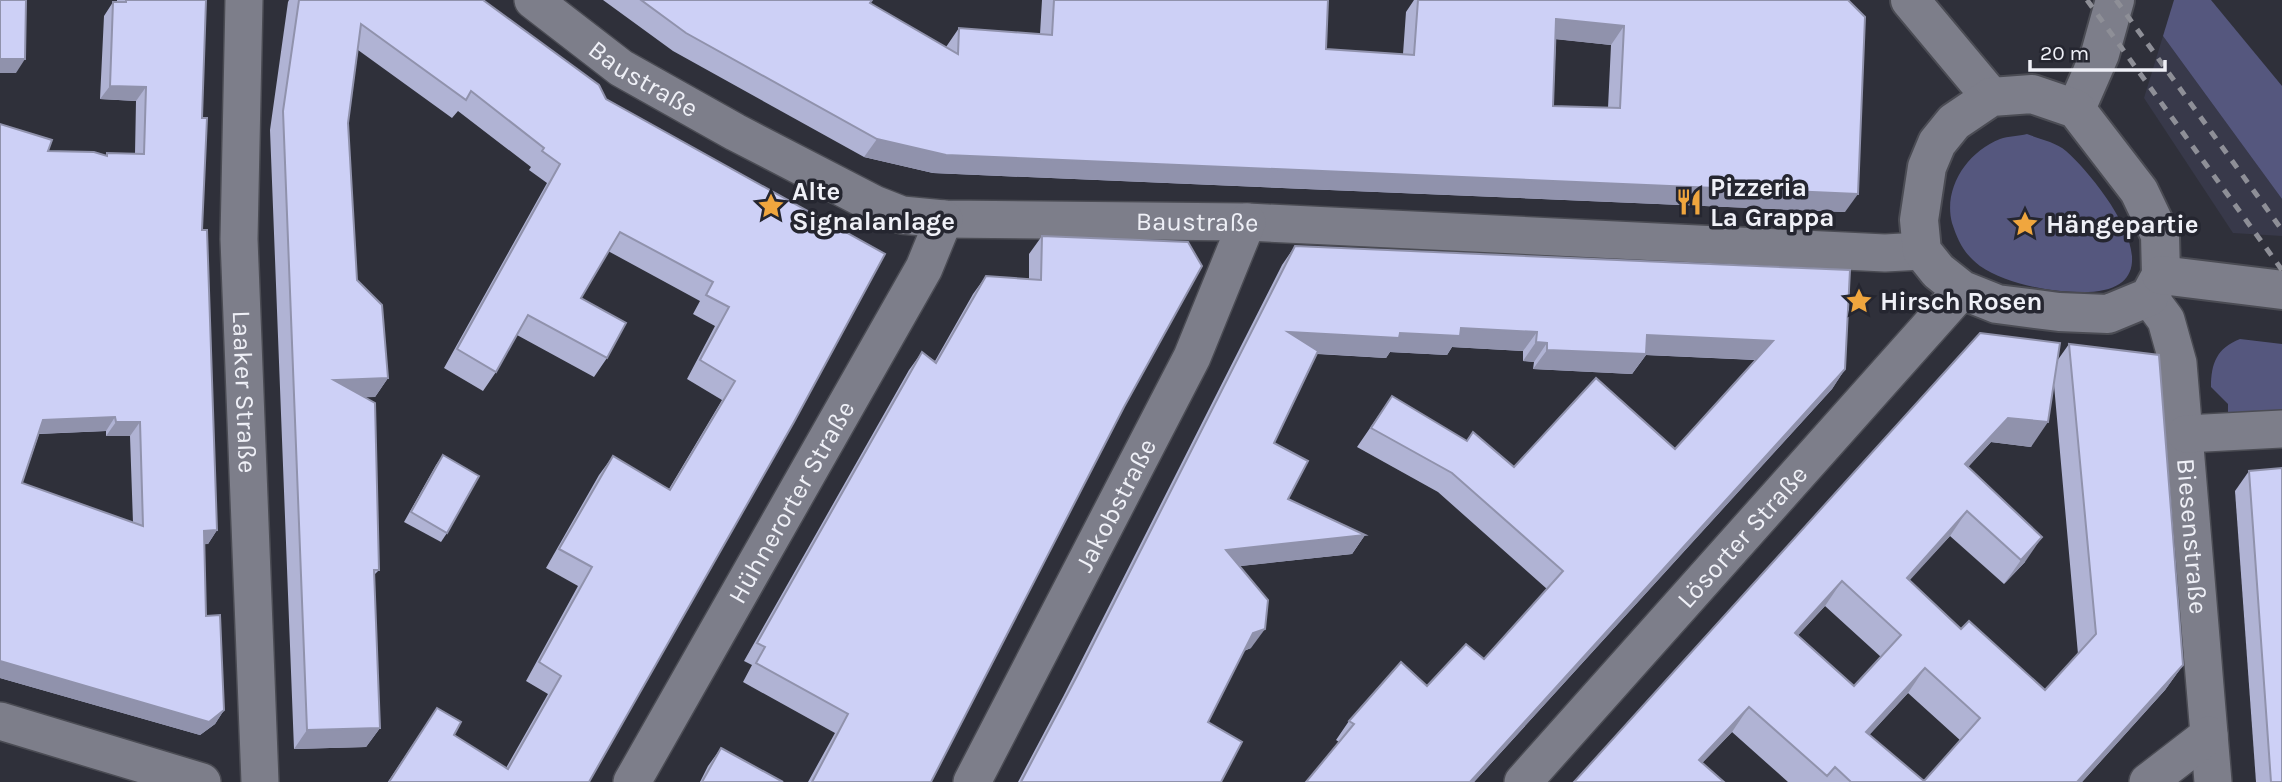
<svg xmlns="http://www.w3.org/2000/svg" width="2282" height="782" viewBox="0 0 2282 782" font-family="Karla,sans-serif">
  <rect width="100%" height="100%" fill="#2f303a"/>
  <polygon fill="#38394a" points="2163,36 2282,199 2282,236 2233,233 2144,98"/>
  <g fill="#55577e">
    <polygon points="2174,0 2211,0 2282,86 2282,199 2163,36"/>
    <path d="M2027 134C2039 139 2056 142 2066 151 2098 179 2184 288 2088 292 2055 293 2007 285 1980 266 1964 254 1958 241 1952 223 1943 188 1967 152 2000 139 2008 136 2019 136 2027 134Z"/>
    <path d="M2240 339 2282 344V410L2228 415V404L2211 387C2211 363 2217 348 2240 339Z"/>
  </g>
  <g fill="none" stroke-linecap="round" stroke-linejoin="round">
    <g stroke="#4b4c54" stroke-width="40">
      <g id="minor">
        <path id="s1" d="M244 0 239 239 260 782"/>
        <path id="s2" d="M533 0 621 68 735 132 874 204 902 215 944 219 1247 222 1885 253 1922 251"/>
        <path id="s3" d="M2149 297 2166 320 2178 363 2213 782"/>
        <polyline points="2186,434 2282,429"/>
        <polyline points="0,721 202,782"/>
        <path id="s4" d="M632 782 924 268 944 219"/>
        <path id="s5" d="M972 782 1192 357 1247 222"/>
        <path id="s6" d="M1523 782 1962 290"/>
        <polyline points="2148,782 2209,735"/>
      </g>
    </g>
    <g stroke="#4b4c54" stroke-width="42">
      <polyline id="tertiary" points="2076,109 2100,54 2115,0"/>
    </g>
    <g stroke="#4b4c54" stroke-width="42">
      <g id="secondary">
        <polyline points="1910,0 1991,97"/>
        <polygon points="2032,94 2076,109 2139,191 2160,235 2161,275 2149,297 2108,314 2059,312 1997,304 1962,290 1938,271 1922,251 1919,220 1927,167 1937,143 1954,122 1991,97"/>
        <polyline points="2161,275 2282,290"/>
      </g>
    </g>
    <use href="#minor" stroke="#7d7e8a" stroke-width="37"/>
    <use href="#tertiary" stroke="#7d7e8a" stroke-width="38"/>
    <use href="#secondary" stroke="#7d7e8a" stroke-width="38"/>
    <g stroke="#8e8f97" stroke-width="5" stroke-dasharray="9 9" stroke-linecap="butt">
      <polyline points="2087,0 2282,270"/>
      <polyline points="2116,0 2282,230"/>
    </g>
  </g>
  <g fill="#b0b3d4" fill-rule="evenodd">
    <path d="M117 0H206L202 118V230L217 530 208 544H204L206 616 224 710 215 724 200 735 0 678V124L48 151 105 156 107 153 135 154 136 101 100 99 104 16 113 2H117ZM106 431V436H130L133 523 22 483 39 434Z"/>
    <polygon points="289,0 483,0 606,99 885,254 589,782 388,782 437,708 454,735 506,768 548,694 526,681 578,586 546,568 599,475 613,456 669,489 722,400 687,379 715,326 693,314 700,301 608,251 581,298 607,358 594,377 517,335 496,372 483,391 444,368 547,183 529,170 531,167 458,111 452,118 358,50 348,123 357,280 388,378 375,397 364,397 379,570 374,575 380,728 366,747 294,749 270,130 288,2"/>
    <path d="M603 0H872L870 3 946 47 959 28 1040 34 1042 0H1328L1326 49 1403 54 1406 12 1414 0H1848L1845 212 933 173 864 157 673 51ZM1556 39 1611 45 1608 108 1553 106Z"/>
    <polygon points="1042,236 1124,407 931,782 808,782 835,733 743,682 752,665 744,661 909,370 922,352 935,361 973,294 986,276 1029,279 1029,254"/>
    <polygon points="1295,246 1845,369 1832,389 1474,782 1306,782 1339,742 1336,740 1349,721 1484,659 1547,589 1438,492 1357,447 1392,396 1466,441 1473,432 1514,467 1675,449 1755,360 1646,355 1632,374 1533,369 1534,362 1523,361 1523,351 1452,347 1447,355 1390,352 1386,358 1317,354 1274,443 1288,499 1365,535 1352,554 1240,566 1251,648 1244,651 1208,722 1221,782 1018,782 1064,695 1282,265"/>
    <path d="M2069 344 2183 665 2165 690 2082 782H1788L1732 732 1702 763 1574 782 2057 361ZM2054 385 2078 654 2045 690 1961 629 1909 580 1950 536 2004 584 2025 562 1968 467 1991 442 2031 447ZM1825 606 1881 657 1854 686 1798 635ZM1908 693 1961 741 1924 781 1869 735Z"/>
    <polygon points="443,455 447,533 441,542 404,522 436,465"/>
    <polygon points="2249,471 2282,782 2256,782 2235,491"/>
    <polygon points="721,748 783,782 700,782 708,766"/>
  </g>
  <g fill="#9092ac">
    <polygon points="1556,19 1624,26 1611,45 1544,38"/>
    <polygon points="0,59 25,59 16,73 0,73"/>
    <polygon points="110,86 146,87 136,101 100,99"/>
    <polygon points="877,139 1858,194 1845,212 933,173 864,157"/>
    <polygon points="1461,328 1537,332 1523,351 1452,347 1447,355 1390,352 1386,358 1274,351 1288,332 1400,333"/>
    <polygon points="1647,335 1773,341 1759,360 1646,355 1632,374 1533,369 1547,350"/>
    <polygon points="1536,342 1547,343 1534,362 1523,361"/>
    <polygon points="1845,369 1832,389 1474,782 1470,782"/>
    <polygon points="388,378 375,397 320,399 334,380"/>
    <polygon points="115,417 106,431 33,434 43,420"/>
    <polygon points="2008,418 2048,422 2031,447 1991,442 1948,489 1965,464"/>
    <polygon points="116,422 140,422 130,436 106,436"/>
    <polygon points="1967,511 1950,536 1890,602 1907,578"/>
    <polygon points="217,530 208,544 194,545 204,531"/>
    <polygon points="1365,535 1352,554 1213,569 1226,550"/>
    <polygon points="2042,537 2025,562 2004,584 2021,560"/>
    <polygon points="1842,581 1825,606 1778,657 1795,633"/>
    <polygon points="1265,629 1251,648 1240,652 1253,633"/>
    <polygon points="0,661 224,710 215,724 200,735 0,678"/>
    <polygon points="2183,665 2165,690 2082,782 2077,782"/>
    <polygon points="1925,668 1908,693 1849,757 1866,732"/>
    <polygon points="1749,707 1732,732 1684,782 1699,760"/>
    <polygon points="380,728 366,747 294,749 307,730"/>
  </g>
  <g fill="#cdd0f6" stroke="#9092ac" stroke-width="2" fill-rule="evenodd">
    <polygon points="0,0 26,0 25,59 0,59"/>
    <path d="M126 0H206L202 118H207L202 230H207L217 530 204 531 206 616 220 615 224 710 209 722 0 661V124L52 140 48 151 94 152 107 156V153L144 154 146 87 110 86 113 2H126ZM115 417 116 422H140L143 526 22 483 43 420Z"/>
    <polygon points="299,0 483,0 599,85 606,99 885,254 794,422 589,782 389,782 437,708 461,722 454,735 508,769 561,676 539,662 592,567 559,549 613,456 670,490 735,381 700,360 729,307 706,295 713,282 620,232 581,298 626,323 607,358 528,315 496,372 457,349 560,164 542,151 544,148 471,91 466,100 361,24 348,123 357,280 382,305 388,378 334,380 375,403 379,570 374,570 380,728 307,730 283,111"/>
    <path d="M641 0H872L870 3 958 54 959 28 1052 35 1054 0H1328L1326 49 1414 55 1418 0H1848L1865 17 1858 194 946 155 877 139 686 33ZM1556 19 1624 26 1620 108 1553 106Z"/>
    <polygon points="1042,236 1188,242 1202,266 1124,407 931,782 812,782 848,714 756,663 765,647 757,643 922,352 936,363 986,276 1041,280"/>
    <polygon points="1295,246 1850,270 1845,369 1470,782 1306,782 1354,724 1349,721 1401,662 1427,686 1466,644 1484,659 1563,571 1452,473 1371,428 1392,396 1467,441 1473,432 1514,467 1596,378 1675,449 1773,341 1647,335 1646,354 1547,350 1547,343 1536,342 1537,332 1461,328 1460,336 1400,333 1399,338 1288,332 1318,351 1274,443 1308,461 1288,499 1365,535 1226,550 1268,600 1265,629 1253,633 1208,722 1242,742 1221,782 1021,782 1077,676"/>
    <path d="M1980 333 2060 343 2048 422 2008 418 1965 464 2042 537 2021 560 1967 511 1907 578 1961 629 1969 621 2045 690 2096 634 2069 344 2159 355 2183 665 2077 782H1851L1835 767 1827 776 1749 707 1699 760 1724 782H1574ZM1842 581 1901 635 1854 686 1795 633ZM1925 668 1980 718 1924 781 1866 732Z"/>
    <polygon points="443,455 479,476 447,533 411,512"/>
    <polygon points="2282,468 2282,782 2271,782 2249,471"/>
    <polygon points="721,748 783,782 702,782"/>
  </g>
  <defs>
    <g id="restaurant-bare" transform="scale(2.1)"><path d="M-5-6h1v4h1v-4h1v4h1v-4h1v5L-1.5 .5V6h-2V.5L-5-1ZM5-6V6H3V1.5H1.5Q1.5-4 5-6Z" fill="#f0a63e" stroke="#252630" stroke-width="2.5" paint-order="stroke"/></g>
    <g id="sight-bare" transform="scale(2.1)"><path d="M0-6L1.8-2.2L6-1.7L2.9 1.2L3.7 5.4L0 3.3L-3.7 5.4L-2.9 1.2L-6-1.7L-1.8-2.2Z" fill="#f0a63e" stroke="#252630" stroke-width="2.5" paint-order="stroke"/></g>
  </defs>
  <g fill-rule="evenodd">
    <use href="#restaurant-bare" x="1689" y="202"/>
    <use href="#sight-bare" x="771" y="206"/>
    <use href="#sight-bare" x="2025" y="224"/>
    <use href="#sight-bare" x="1859" y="301"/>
  </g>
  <g text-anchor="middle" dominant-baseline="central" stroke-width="7" stroke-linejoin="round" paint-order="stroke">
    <g font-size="26" fill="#eff0f7" stroke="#252630">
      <text stroke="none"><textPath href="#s2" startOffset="136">Baustraße</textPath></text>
      <text stroke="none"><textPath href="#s2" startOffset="724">Baustraße</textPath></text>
      <text stroke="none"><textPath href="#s1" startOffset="392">Laaker Straße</textPath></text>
      <text stroke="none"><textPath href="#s4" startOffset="322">Hühnerorter Straße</textPath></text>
      <text stroke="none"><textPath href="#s5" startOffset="312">Jakobstraße</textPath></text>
      <text stroke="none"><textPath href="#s6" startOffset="329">Lösorter Straße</textPath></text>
      <text stroke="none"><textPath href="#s3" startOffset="247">Biesenstraße</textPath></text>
    </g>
    <g font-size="26" font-weight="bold" fill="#eff0f7" stroke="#252630" text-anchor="start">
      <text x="1710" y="187">Pizzeria<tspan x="1710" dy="30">La Grappa</tspan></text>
      <text x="792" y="191">Alte<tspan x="792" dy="30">Signalanlage</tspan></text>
      <text x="2046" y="224">Hängepartie</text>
      <text x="1880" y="301">Hirsch Rosen</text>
    </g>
  </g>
  <path d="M2030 60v10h135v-10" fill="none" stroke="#eff0f7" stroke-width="3.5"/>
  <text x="2040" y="60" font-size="21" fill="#eff0f7" stroke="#252630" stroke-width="5" paint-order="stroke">20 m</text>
</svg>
